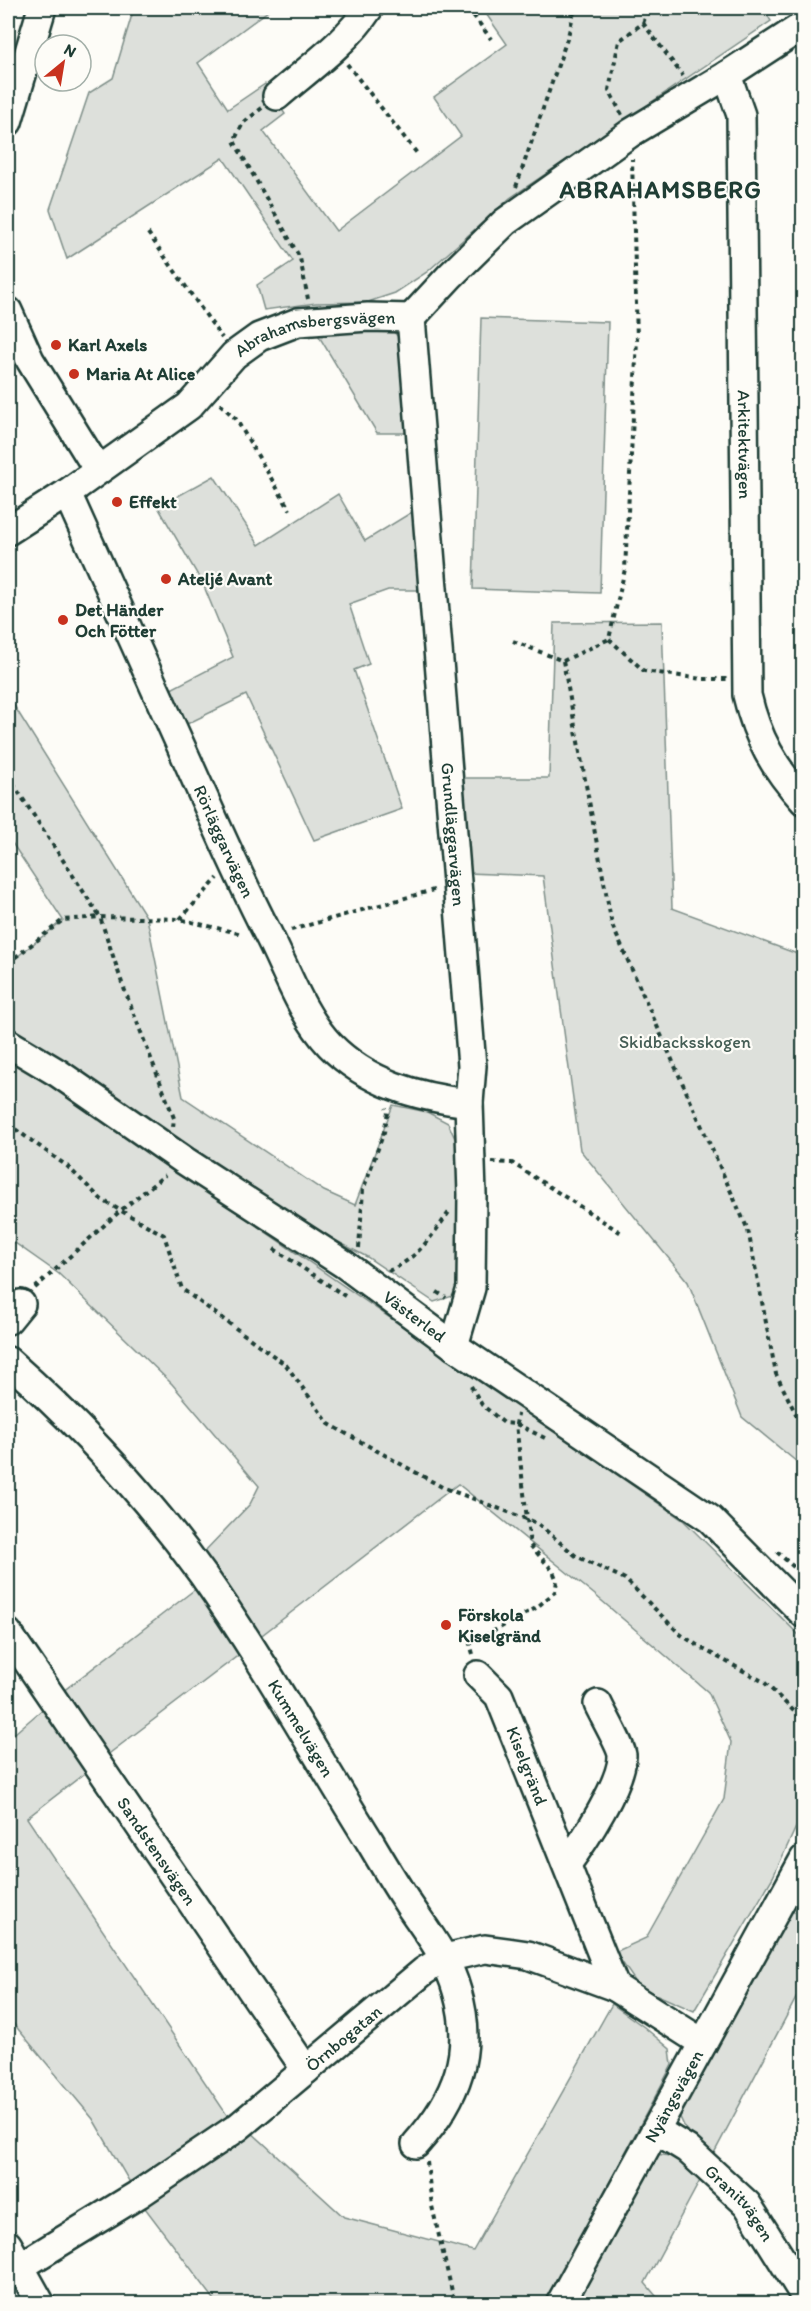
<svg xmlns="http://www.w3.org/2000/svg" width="811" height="2311" viewBox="0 0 811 2311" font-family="Itim,sans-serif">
  <rect width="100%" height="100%" fill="#fdfcf7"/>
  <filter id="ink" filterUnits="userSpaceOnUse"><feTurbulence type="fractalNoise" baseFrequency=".0167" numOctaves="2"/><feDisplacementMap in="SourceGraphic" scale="12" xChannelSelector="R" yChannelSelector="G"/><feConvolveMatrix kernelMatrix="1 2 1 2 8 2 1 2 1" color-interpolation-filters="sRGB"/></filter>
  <g filter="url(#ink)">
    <g fill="#dde0db" stroke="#7e8e88" stroke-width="1.5">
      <polygon points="134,8 272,8 198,63 228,109 265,84 285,114 263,131 336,231 461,136 434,97 507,44 482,8 763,8 771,21 510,198 427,272 395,293 368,302 316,303 264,310 257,285 293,261 223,158 67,259 50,209 89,93 113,78"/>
      <polygon points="481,318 608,322 600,593 473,589"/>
      <polygon points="392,330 400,339 407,433 377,433 317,333"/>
      <polygon points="214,476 259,545 338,494 365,541 412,512 421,590 388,590 349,604 369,664 354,670 402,809 314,840 246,695 187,724 171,689 233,657 203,584 158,507"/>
      <polygon points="662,622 672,908 803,956 803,1467 742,1417 688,1282 580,1150 543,876 468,873 463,778 549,778 554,623"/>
      <polygon points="8,696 147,918 183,1097 324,1191 355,1205 393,1105 427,1112 448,1123 457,1143 458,1282 453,1296 434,1302 367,1257 185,1161 8,1045 8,964 63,920 8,837"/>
      <polygon points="8,1058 137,1143 684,1521 803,1639 803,1812 773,1877 694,2011 639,1987 615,1952 646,1938 724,1799 731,1742 708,1692 595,1595 458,1484 258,1638 201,1555 250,1504 259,1486 172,1384 59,1274 8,1238"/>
      <polygon points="198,1587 240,1654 106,1756 62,1692"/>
      <polygon points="45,1707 89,1770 27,1818 231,2121 133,2188 93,2119 8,2017 8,1739"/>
      <polygon points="786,1912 800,1912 804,1915 803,1985 713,2155 687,2132 677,2111"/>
      <polygon points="612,2004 644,2027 670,2049 672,2065 545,2303 217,2303 142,2204 250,2131 344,2217 473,2251"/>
      <polygon points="657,2154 682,2158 703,2175 645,2283 662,2303 576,2304"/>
    </g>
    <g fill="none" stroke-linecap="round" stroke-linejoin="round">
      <g stroke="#1f3d34" stroke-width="32">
        <g id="minor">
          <path id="s1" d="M727 75 741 115 747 695C757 738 774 768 804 801"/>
          <path d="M277 96C308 69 346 43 369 8"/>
          <polyline points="8,122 42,8"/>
          <polyline points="8,311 30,360 98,470"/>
          <path id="s2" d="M411 318 472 1066 469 1103 472 1194 471 1288 454 1346"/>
          <path id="s3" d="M67 493C107 583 148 672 188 762 214 820 239 878 268 934 287 971 301 1014 330 1045 367 1083 417 1097 469 1103"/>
          <path id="s4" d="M8 531 67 493 189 406 234 355 259 337 298 322 368 317 411 318 450 276 505 222 632 132 727 75 804 25"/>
          <path id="s5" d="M8 1043 58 1073 185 1161 344 1264 454 1346 710 1519 804 1614"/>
          <polyline points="8,1320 21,1304"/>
          <path id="s6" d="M8 1361C78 1423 148 1498 203 1575 263 1660 314 1752 369 1840 382 1862 395 1884 409 1905 428 1933 448 1958 457 1991 475 2052 457 2098 416 2144"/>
          <path id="s7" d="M8 1633 306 2070"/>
          <path id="s8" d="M478 1675 499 1696 615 1987"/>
          <path d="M567 1864C583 1843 623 1782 622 1755 621 1746 603 1715 598 1704"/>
          <path id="s9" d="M656 2130 687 2149 747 2204 804 2295"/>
          <polyline points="8,2245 41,2304"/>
          <path id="s10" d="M8 2274 139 2194 238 2127 424 1971 445 1958 485 1949 528 1955 615 1987 703 2043"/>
          <path id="s11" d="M560 2304 804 1859"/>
        </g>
      </g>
      <g stroke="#1f3d34" stroke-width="4" stroke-dasharray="4.5 4.5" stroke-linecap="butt">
        <polyline points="468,8 491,39"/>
        <polyline points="643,23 683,76"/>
        <polyline points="347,64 419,156"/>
        <polyline points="262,108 243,123 234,141 300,258 308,299"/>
        <polyline points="622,115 609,90 619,41 643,23 649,8"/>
        <polyline points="516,187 568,36 575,8"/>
        <polyline points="148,233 222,338"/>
        <polyline points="220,404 236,419 290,510"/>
        <polyline points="609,639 644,671 702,679 727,679"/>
        <polyline points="513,641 563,661 609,639 625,569 637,340 632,159"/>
        <polyline points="563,661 612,925 748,1230 776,1374 804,1430"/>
        <polyline points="8,776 100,917 122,983 174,1118 173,1127"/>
        <polyline points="180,919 218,878"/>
        <polyline points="291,930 437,889"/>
        <polyline points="8,963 63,920 100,917 179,919 242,934"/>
        <polyline points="8,1124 67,1166 102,1200 164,1235 182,1289 286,1365 329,1424 442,1487 537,1523 576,1556 625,1579 680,1634 703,1649 764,1682 804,1721"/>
        <polyline points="492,1162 512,1163 623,1234"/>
        <polyline points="359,1248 363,1190 384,1132 388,1112 386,1108"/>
        <polyline points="274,1249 345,1296"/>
        <path d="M388 1271C415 1261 433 1235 449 1212"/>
        <polyline points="35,1288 120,1211 165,1175"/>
        <polyline points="437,1292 446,1298"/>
        <polyline points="471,1386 482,1405 504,1423 516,1424 547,1439"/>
        <polyline points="777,1552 804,1576"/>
        <polyline points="473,1654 470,1644 536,1608 555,1592 557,1581 553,1571 530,1545 516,1424 518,1414"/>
        <polyline points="427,2162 432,2206 455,2304"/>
      </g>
      <use href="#minor" stroke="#fdfcf7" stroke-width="27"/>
    </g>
  </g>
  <g fill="#c8321e" stroke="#fdfcf7" stroke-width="2">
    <circle cx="56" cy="345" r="6"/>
    <circle cx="74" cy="374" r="6"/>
    <circle cx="117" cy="502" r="6"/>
    <circle cx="166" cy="579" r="6"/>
    <circle cx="63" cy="620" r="6"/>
    <circle cx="446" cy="1625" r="6"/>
  </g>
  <g text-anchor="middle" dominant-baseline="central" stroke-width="4.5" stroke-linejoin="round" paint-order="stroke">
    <g font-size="18" fill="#1f3d34" stroke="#fdfcf7">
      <text stroke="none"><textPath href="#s4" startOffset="375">Abrahamsbergsvägen</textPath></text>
      <text stroke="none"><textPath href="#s1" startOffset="372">Arkitektvägen</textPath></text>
      <text stroke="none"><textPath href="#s2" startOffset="518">Grundläggarvägen</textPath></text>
      <text stroke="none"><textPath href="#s3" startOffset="382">Rörläggarvägen</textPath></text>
      <text stroke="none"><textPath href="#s5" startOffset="490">Västerled</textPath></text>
      <text stroke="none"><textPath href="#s6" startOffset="472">Kummelvägen</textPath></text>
      <text stroke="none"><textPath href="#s8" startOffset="105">Kiselgränd</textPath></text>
      <text stroke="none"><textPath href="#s7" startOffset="264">Sandstensvägen</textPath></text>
      <text stroke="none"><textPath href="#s10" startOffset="411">Örnbogatan</textPath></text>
      <text stroke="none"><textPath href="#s11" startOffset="237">Nyängsvägen</textPath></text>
      <text stroke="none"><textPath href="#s9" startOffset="112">Granitvägen</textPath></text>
    </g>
    <g font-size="18" font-weight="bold" fill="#1f3d34" stroke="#fdfcf7" text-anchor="start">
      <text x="68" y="345">Karl Axels</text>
      <text x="86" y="374">Maria At Alice</text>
      <text x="129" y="502">Effekt</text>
      <text x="178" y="579">Ateljé Avant</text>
      <text x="75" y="610">Det Händer<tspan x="75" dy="21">Och Fötter</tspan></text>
      <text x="458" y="1615">Förskola<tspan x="458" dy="21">Kiselgränd</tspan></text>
    </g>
    <g font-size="18" fill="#455e55" stroke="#fdfcf7">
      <text x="685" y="1042">Skidbacksskogen</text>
    </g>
    <g font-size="24" font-weight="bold" letter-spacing="1.5" fill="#1f3d34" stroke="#fdfcf7">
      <text x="661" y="189">ABRAHAMSBERG</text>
    </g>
  </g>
  <rect width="811" height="2311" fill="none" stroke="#fdfcf7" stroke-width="30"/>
  <rect x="15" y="15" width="781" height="2281" fill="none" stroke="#1f3d34" stroke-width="2" filter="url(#ink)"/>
  <g transform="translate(63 63) rotate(30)"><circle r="28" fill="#fdfcf7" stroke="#a4b0a9" stroke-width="1.5"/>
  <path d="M0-4.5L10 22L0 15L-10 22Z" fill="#c8321e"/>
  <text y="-9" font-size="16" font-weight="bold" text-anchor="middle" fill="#1f3d34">N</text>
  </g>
</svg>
